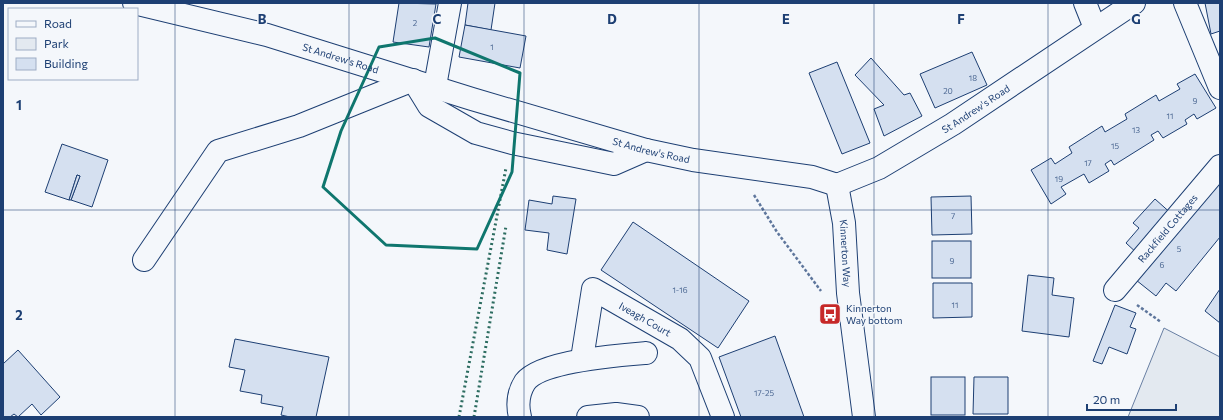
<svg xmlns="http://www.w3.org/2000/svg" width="1223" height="420" viewBox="0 0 1223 420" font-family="Commissioner,sans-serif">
  <rect width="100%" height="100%" fill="#f4f7fb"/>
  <polygon fill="#e3e9f0" stroke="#687fa3" points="1164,328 1220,357 1220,417 1128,417"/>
  <g fill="#d5e0f0" stroke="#1d3f73">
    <polygon points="399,3 436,4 429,47 393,42"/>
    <polygon points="468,3 495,3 491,30 465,25"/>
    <polygon points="1205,3 1220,3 1220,31 1211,34"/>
    <polygon points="465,25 526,36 520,68 459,57"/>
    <polygon points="972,52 987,85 935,108 920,74"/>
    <polygon points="871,58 904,95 910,93 922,116 884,136 874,109 884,105 855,75"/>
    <polygon points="837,62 870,143 842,154 809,73"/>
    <polygon points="1195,74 1216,108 1197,119 1194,114 1185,120 1187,124 1163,138 1158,131 1151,135 1154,140 1114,165 1111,160 1105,164 1109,171 1089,183 1084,174 1061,187 1066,194 1051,204 1031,170 1051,158 1055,164 1072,153 1069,147 1102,126 1105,132 1127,119 1125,114 1156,95 1159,101 1180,89 1177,84"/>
    <polygon points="62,144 108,160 92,207 71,200 80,176 77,175 69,200 45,192"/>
    <polygon points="77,175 80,176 71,200 69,200"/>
    <polygon points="1220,183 1220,237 1176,291 1166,283 1156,296 1136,280"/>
    <polygon points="553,196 576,199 567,254 547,250 549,233 525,230 529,200 552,204"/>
    <polygon points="971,196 972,234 932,235 931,197"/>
    <polygon points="1155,199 1174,216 1139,255 1126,243 1139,228 1133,223"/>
    <polygon points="633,222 749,301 718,348 601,270"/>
    <rect x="932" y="241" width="39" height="37"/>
    <polygon points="1028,275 1054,278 1052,295 1074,298 1069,337 1022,331"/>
    <polygon points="933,283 972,283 972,317 933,318"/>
    <polygon points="1220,289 1220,323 1205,311"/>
    <polygon points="1115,305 1136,313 1130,327 1136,329 1127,354 1109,347 1102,364 1093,361"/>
    <polygon points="775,336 804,417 741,417 719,357"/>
    <polygon points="235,339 329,357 316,417 290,417 281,415 283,407 261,403 262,395 240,391 245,370 229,367"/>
    <polygon points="18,350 60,397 41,415 32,404 18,417 14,414 10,417 3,417 3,364"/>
    <rect x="931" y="377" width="34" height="38"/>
    <polygon points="974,377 1008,377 1008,414 973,414"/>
  </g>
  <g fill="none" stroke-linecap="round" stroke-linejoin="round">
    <g stroke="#1d3f73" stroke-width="24">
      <g id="minor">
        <path id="s1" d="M134 3 267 35 472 99 646 150 693 160 812 177 837 185 879 168 953 124 1134 3"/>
        <polyline points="1085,3 1095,28"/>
        <polyline points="1185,3 1220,88"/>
        <polyline points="435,86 450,3"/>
        <path id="s2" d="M837 185 844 223 848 293 864 417"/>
        <polyline points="144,260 218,151 299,126 413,80 429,106 476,133 512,143 614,164 646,150"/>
        <path id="s3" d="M1115 290 1220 166"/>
        <path id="s4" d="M582 359 593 289 680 339 700 358 723 417"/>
        <path d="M520 417C517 405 518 393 525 382 541 361 621 355 646 353"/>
        <polyline points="588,417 616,414 638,417"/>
      </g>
    </g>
    <g stroke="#5e769c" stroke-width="2.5" stroke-dasharray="3 2" stroke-linecap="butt">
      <polyline points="754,195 777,232 821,291"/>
      <polyline points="1137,305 1161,322"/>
    </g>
    <use href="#minor" stroke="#f4f7fb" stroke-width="22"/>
    <g stroke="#2c6c60" stroke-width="3" stroke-dasharray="2 3" stroke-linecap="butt">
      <polyline points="459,417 506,168"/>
      <polyline points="474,417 506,226"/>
    </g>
  </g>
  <path fill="none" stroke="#0f766e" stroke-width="3" stroke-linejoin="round" d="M435 38 520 73 512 172 477 249 386 245 323 187 341 131 379 47Z"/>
  <path fill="none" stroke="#1d3f73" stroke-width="1" stroke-opacity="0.55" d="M175 3V417M349 3V417M524 3V417M699 3V417M874 3V417M1048 3V417M3 210H1220"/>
  <defs>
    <g id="bus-square" transform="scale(1.15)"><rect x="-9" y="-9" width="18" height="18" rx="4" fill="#c62828" stroke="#f4f7fb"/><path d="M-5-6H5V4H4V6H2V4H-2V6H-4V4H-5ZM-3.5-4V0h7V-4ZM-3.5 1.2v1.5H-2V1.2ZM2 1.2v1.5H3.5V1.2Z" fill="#fff"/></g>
  </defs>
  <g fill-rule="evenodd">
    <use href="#bus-square" x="830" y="314"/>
  </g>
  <g text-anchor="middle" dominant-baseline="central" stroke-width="3" stroke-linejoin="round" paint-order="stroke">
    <g font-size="8" fill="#4b6792">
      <text x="415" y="23">2</text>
      <text x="492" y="47">1</text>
      <text x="973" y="78">18</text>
      <text x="948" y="91">20</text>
      <text x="1195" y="101">9</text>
      <text x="1170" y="116">11</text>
      <text x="1136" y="130">13</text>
      <text x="1115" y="146">15</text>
      <text x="1088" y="163">17</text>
      <text x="1059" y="179">19</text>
      <text x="953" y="216">7</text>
      <text x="1179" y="249">5</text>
      <text x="952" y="261">9</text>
      <text x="1162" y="265">6</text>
      <text x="680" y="290">1-16</text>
      <text x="955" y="305">11</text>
      <text x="764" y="393">17-25</text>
    </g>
    <g font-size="10" fill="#1d3f73" stroke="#f4f7fb">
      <text stroke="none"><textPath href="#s1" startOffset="214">St Andrew's Road</textPath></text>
      <text stroke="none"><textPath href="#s1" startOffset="886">St Andrew's Road</textPath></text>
      <text stroke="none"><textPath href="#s1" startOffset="538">St Andrew's Road</textPath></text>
      <text stroke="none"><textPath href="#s3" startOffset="81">Rackfield Cottages</textPath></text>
      <text stroke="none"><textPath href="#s2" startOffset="69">Kinnerton Way</textPath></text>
      <text stroke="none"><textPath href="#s4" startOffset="131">Iveagh Court</textPath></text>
    </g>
    <g font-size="10" fill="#1d3f73" stroke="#f4f7fb" text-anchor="start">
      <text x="846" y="308">Kinnerton<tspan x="846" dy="12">Way bottom</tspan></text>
    </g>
  </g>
  <g font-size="13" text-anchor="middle" font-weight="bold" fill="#1d3f73" stroke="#f4f7fb" stroke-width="3" stroke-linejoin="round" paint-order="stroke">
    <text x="262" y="24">B</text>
    <text x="437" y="24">C</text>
    <text x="612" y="24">D</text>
    <text x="786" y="24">E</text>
    <text x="961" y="24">F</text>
    <text x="1136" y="24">G</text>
    <text x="19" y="110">1</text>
    <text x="19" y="320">2</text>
  </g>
  <rect width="1223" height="420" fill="none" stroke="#1d3f73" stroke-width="8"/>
  <rect x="8" y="8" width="130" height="72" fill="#f4f7fb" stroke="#9eadc5"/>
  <rect x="16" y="21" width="20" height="6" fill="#f4f7fb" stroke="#9eadc5"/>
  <text x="44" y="28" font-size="12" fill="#1d3f73">Road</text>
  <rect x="16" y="38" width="20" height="12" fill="#e3e9f0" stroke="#9eadc5"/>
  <text x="44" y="48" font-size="12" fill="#1d3f73">Park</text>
  <rect x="16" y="58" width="20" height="12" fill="#d5e0f0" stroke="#9eadc5"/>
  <text x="44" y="68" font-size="12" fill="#1d3f73">Building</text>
  <path d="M1087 404v6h89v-6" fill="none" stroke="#1d3f73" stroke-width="2"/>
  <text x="1093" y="404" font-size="12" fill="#1d3f73" stroke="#f4f7fb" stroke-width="3" paint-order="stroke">20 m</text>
</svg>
